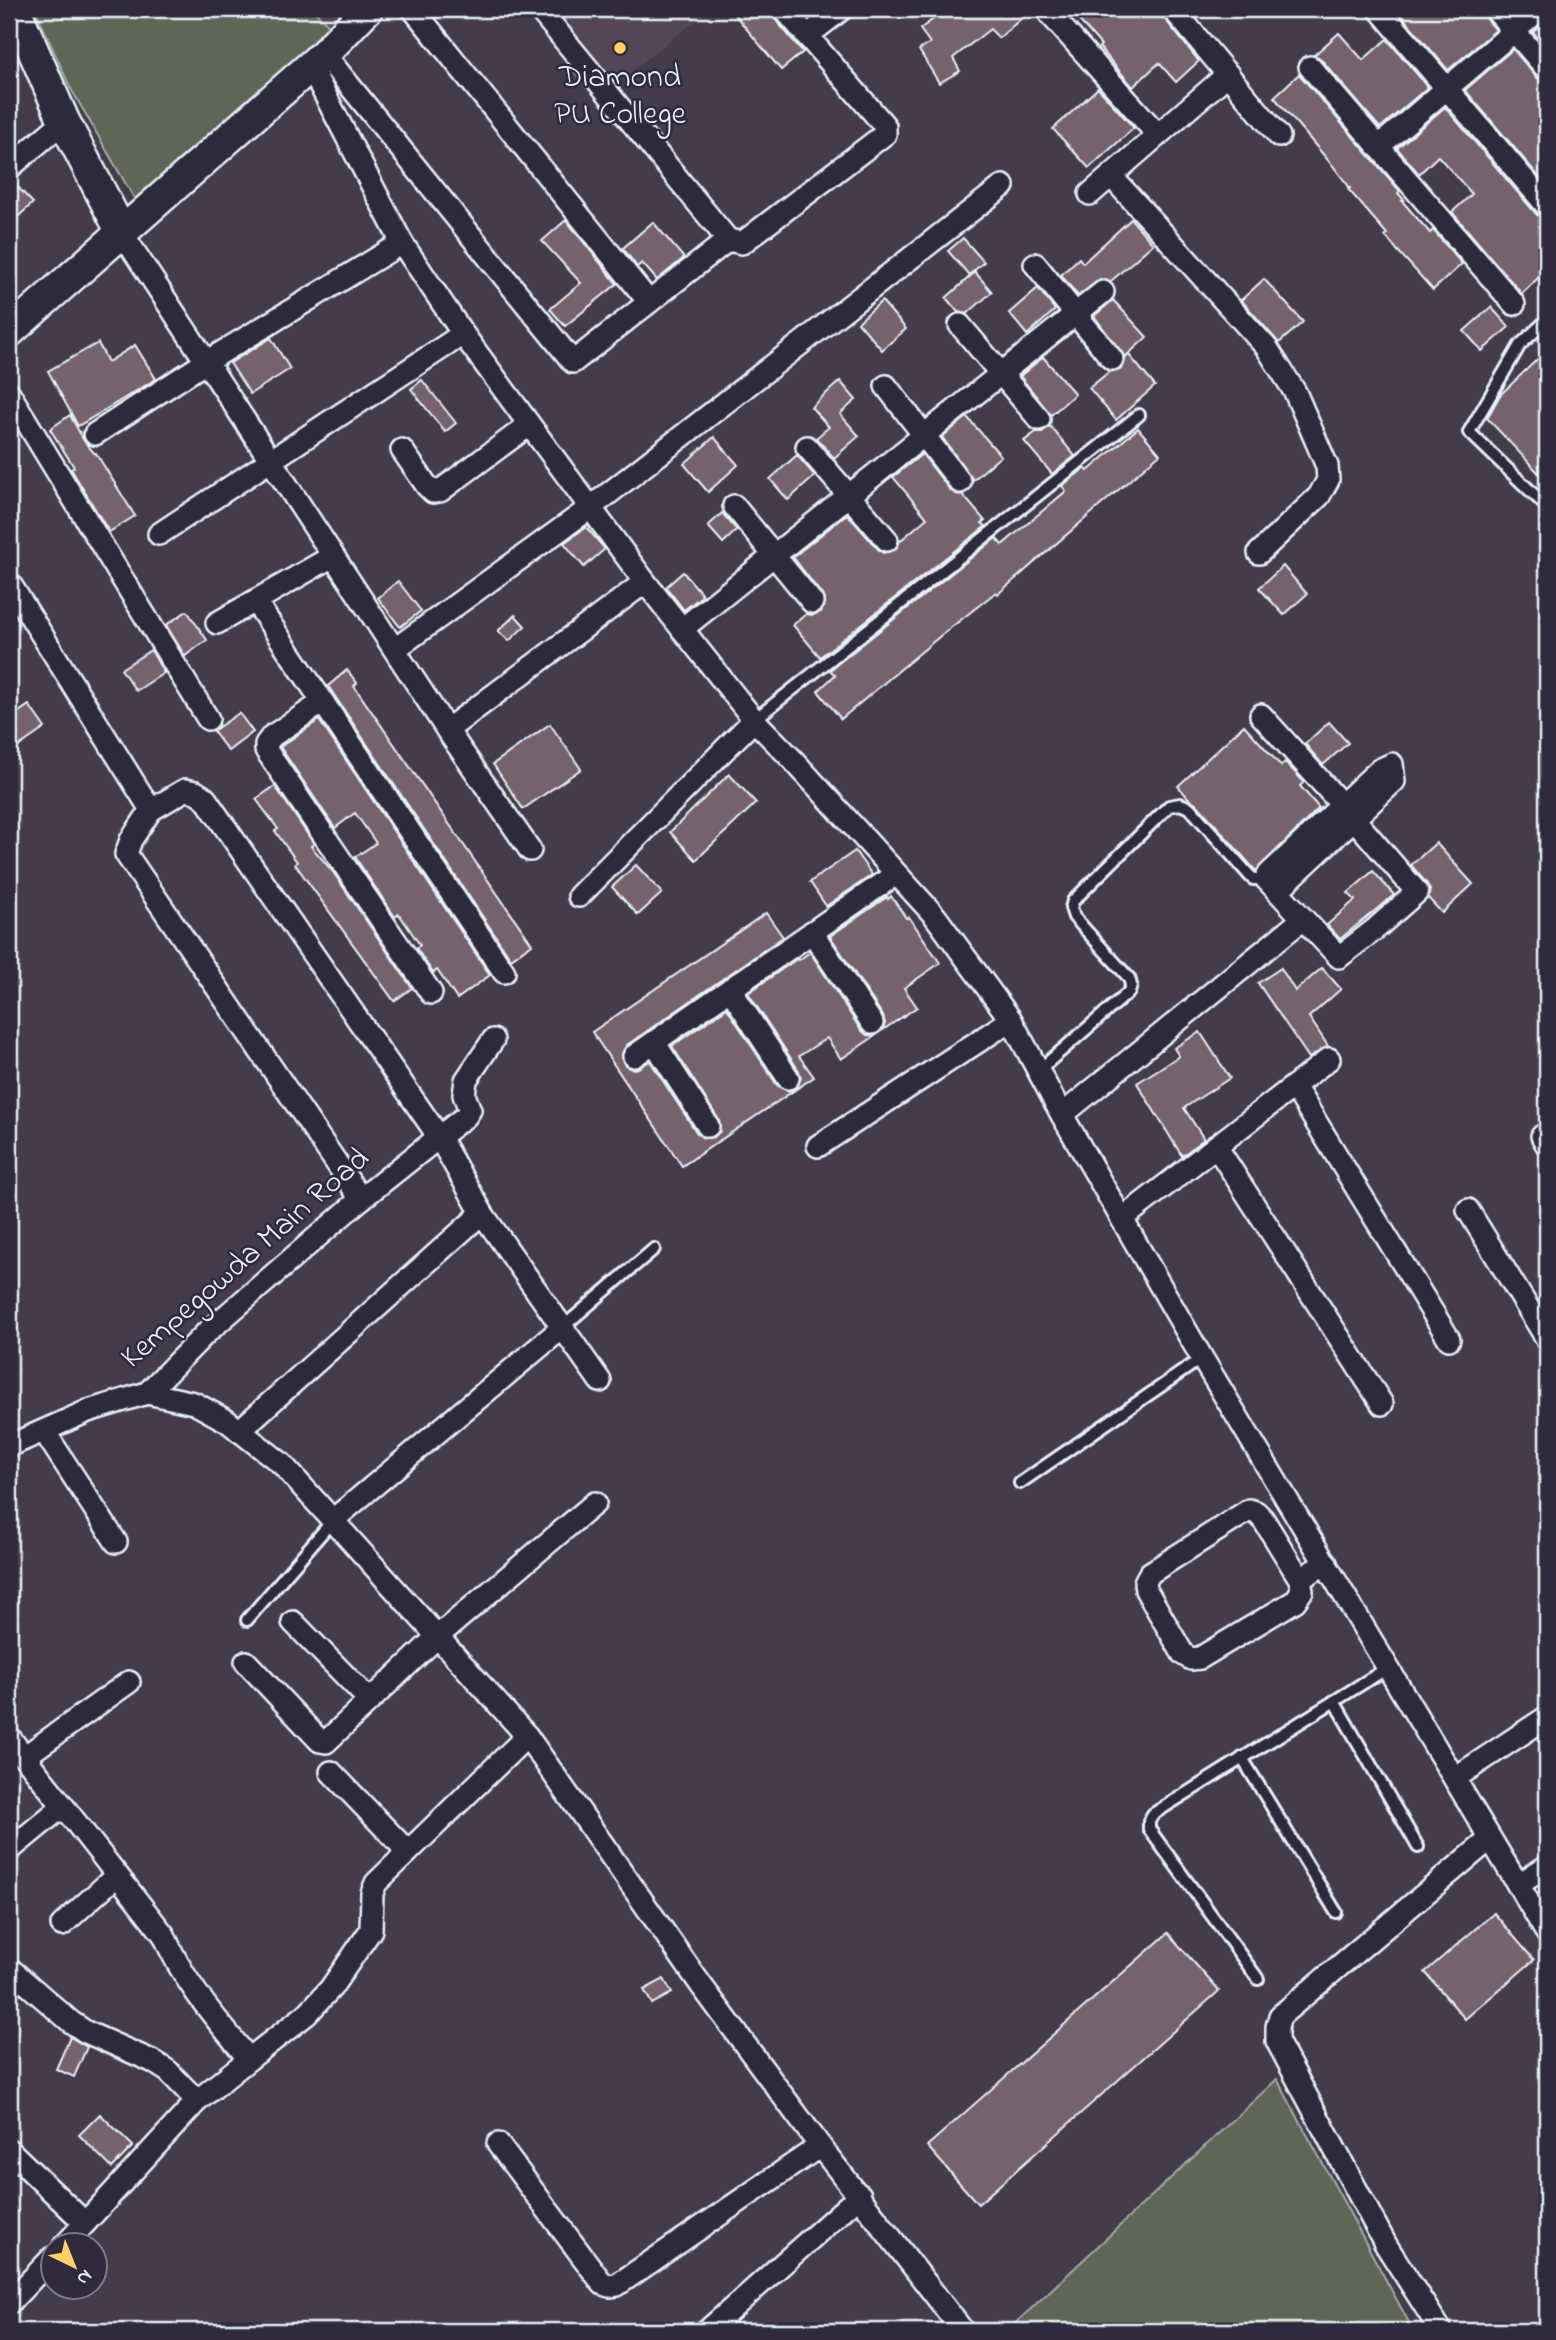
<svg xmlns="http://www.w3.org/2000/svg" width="1556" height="2340" viewBox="0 0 1556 2340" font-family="'Indie Flower',sans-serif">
  <rect width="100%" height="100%" fill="#443b4b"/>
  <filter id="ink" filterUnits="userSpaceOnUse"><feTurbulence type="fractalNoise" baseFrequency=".0143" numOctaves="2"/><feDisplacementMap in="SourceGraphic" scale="14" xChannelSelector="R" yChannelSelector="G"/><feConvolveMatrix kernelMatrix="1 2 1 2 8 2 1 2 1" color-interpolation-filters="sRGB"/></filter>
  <g filter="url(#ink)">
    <g fill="#534755">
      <polygon points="312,9 350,9 332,28"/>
      <polygon points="548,9 710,9 612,87"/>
    </g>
    <g fill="#5f6659" stroke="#a4aca8" stroke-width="2">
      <polygon points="35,9 312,9 332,28 138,205 70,87"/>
      <polygon points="1277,2079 1412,2328 1395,2331 1007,2331"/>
    </g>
    <g fill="#76626c" stroke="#e8f1f8" stroke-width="2">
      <polygon points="730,9 771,9 774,18 803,52 781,70"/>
      <polygon points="947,9 1016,9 1023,17 999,38 990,29 953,58 960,71 939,83 919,50 930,43 920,29"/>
      <polygon points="1069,9 1159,9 1163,17 1199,61 1176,82 1159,63 1133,87 1099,47 1101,45"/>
      <polygon points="1396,9 1482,9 1485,17 1496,30 1448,70"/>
      <polygon points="1547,20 1547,49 1533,32"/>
      <polygon points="1339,33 1363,60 1387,39 1428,87 1380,128 1320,58 1314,55"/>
      <polygon points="1513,49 1537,78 1547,82 1547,186 1465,90"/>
      <polygon points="1299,74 1400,191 1398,193 1404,200 1402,201 1430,233 1433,230 1462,264 1433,290 1398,251 1385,236 1387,234 1348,189 1350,188 1333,166 1274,97"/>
      <polygon points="1098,88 1134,128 1089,168 1053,129"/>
      <polygon points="1445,107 1537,215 1547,219 1547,269 1522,294 1452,212 1472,194 1438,156 1419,174 1397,148"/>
      <polygon points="9,181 12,181 33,203 9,225"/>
      <polygon points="1131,219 1153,244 1110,282 1100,279 1078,296 1061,275 1079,258 1083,263"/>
      <polygon points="566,220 617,284 565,326 550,309 581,283 542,241"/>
      <polygon points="653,222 684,258 657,280 642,263 637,267 623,248"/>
      <polygon points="963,238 984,262 969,275 948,251"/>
      <polygon points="975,272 992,292 967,314 958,312 946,298"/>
      <polygon points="1264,279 1303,322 1279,343 1241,300"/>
      <polygon points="1038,288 1055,310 1027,335 1009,313"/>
      <polygon points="1113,300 1147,337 1125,357 1094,316"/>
      <polygon points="882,301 906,329 882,350 858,322"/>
      <polygon points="1491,307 1509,327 1482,351 1464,331"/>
      <polygon points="271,338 290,369 250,394 230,363"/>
      <polygon points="98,343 108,362 135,345 156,379 78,426 48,371"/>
      <polygon points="1547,350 1547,482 1487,418 1500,395"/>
      <polygon points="1129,355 1155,386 1116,420 1089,388 1109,372 1121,369 1125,358"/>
      <polygon points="1043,357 1075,394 1051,415 1020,376"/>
      <polygon points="422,380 456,423 445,432 411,389"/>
      <polygon points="840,381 856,400 840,414 859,436 834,458 816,438 829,427 811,407"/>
      <polygon points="70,415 84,441 95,454 96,453 135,516 109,532 71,469 74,467 50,429"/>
      <polygon points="967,417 1001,456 973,480 942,437"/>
      <polygon points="1050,426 1075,456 1052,474 1024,441 1036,432 1042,432"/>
      <polygon points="1138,428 1160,454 998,594 996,592 939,637 841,719 818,691 835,675 830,670 996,538 1002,545 1066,491 1062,486 1085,468 1088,471"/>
      <polygon points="714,437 738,465 708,492 684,464"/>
      <polygon points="922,454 950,490 956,494 963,495 985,521 982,523 986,526 820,657 793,625 806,614 813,615 821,612 824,606 825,599 793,557 847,514 878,549 883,553 895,550 900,541 927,518 893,477"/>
      <polygon points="797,455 815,476 788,500 770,479"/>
      <polygon points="722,513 737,530 723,543 708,526"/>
      <polygon points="586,527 605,549 584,567 564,543"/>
      <polygon points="1283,566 1307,594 1284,615 1259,588"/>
      <polygon points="683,572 703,595 684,610 666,587"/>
      <polygon points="398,581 421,611 400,627 378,598"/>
      <polygon points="187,611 207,640 185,656 166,625"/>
      <polygon points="515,615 525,626 509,641 498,631"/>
      <polygon points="151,650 164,673 136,691 121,669"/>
      <polygon points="347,670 357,683 354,686 532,944 511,959 328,686"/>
      <polygon points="29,705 45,728 9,753 9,719"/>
      <polygon points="239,713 253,732 228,751 213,731"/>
      <polygon points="319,720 490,975 457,999 437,970 433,973 416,948 420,945 399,914 395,917 355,857 376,843 355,813 335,828 280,747"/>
      <polygon points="1329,722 1348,743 1323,765 1305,744"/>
      <polygon points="550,724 581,769 523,809 493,764"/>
      <polygon points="1244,725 1281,766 1285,762 1304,782 1300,786 1319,808 1256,871 1196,803 1190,800 1178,786"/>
      <polygon points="729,774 756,803 696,860 670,832"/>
      <polygon points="275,786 314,844 311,846 333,872 412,988 394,1001 295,864 297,862 275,831 278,829 256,799"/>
      <polygon points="1436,843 1473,884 1442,913 1428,898 1430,890 1427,884 1411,865"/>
      <polygon points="855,851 872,875 826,906 810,882"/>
      <polygon points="636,865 662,893 638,915 612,887"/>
      <polygon points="1373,871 1394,895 1340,939 1327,925 1355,900 1348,893"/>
      <polygon points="891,896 906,918 909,917 940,963 904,988 917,1007 883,1030 885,1023 883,1016 830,936 887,897 888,899"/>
      <polygon points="766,913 783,937 627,1045 621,1056 624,1064 629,1068 636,1069 650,1061 697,1133 703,1138 714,1137 720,1131 719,1120 672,1046 727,1008 777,1085 788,1091 796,1089 801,1078 799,1071 748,993 798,958 799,960 810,952 861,1030 867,1035 875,1036 841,1059 827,1038 799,1056 814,1077 682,1166 592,1032"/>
      <polygon points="1281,968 1295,991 1322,968 1341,989 1309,1017 1328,1046 1309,1058 1258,983"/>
      <polygon points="1200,1032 1230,1078 1184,1108 1204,1139 1182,1156 1137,1083 1179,1056 1174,1048"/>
      <polygon points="1494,1913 1534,1960 1465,2019 1425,1972"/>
      <polygon points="1168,1933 1219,1991 978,2204 927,2146"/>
      <polygon points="664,1979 672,1993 652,2004 644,1990"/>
      <polygon points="70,2037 87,2047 74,2077 56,2069"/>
      <polygon points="100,2114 133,2146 112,2168 79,2135"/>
    </g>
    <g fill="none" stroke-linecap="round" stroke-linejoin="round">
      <g stroke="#e8f1f8" stroke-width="16">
        <g id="lane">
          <polyline points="1547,320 1520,345 1469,432 1547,507"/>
          <polyline points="754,720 1139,415"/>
          <polyline points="1038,1071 1129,992 1131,985 1129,978 1074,917 1071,908 1073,901 1169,806 1180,804 1190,808 1249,875 1253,879 1266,879"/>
          <polyline points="563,1327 654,1249"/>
          <polyline points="1020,1483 1202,1358"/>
          <polyline points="247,1620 333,1520"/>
          <polyline points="1334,1701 1418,1847"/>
          <polyline points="1242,1758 1336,1912"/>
          <polyline points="1258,1979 1149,1829 1149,1821 1153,1814 1389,1667"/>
        </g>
      </g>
      <g stroke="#e8f1f8" stroke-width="26">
        <g id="street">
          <polyline points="413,9 649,302"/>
          <polyline points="1048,9 1050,14 1158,135"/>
          <polyline points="1173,9 1279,136"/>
          <polyline points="1379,9 1547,206"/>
          <polyline points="1495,9 1547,69"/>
          <polyline points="807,36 842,9"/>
          <polyline points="324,54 573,362 728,240 539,9"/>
          <polyline points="310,66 402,243 463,334 645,582 754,720 793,760 935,916 1011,1020 1062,1115 1202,1358 1547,1933"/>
          <polyline points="1310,67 1514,304"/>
          <polyline points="1378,147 1540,9"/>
          <polyline points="9,168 64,121"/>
          <polyline points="1111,176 1267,348 1295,392 1327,466 1328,480 1319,496 1259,553"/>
          <polyline points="1090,194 1228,74"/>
          <polyline points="122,233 447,730 530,850"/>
          <polyline points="728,240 742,243 885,134 885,126 784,9"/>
          <polyline points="1035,264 1112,359"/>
          <polyline points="960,325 1039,419"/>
          <polyline points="886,386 960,482"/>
          <polyline points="9,393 208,719"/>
          <polyline points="95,434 206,362 402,243"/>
          <polyline points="807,447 887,540"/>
          <polyline points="402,450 427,486 433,492 440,491 529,425"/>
          <polyline points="734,506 812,602"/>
          <polyline points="159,534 463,334"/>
          <polyline points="9,582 151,810"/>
          <polyline points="255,601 504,972"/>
          <polyline points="217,623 333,556"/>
          <polyline points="682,629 1103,292"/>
          <polyline points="395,649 590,508 1003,186"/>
          <polyline points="323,702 272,736 266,744 266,750 431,993"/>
          <polyline points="1261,715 1342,805 1417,892 1374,930 1339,957 1268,881 1266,879 1269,874 1379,770 1392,764 1394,781 1277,891"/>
          <polyline points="447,730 645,582"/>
          <polyline points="579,896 754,720"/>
          <polyline points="812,932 872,1023"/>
          <polyline points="730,989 788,1078"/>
          <polyline points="654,1042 708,1126"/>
          <polyline points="634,1056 896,874"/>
          <polyline points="1294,1086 1449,1339"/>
          <polyline points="1062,1115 1303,919"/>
          <polyline points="1542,1136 1547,1145"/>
          <polyline points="818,1146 1011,1020"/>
          <polyline points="1216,1146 1382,1404"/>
          <polyline points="361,1199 126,854 131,840 151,810 185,790 196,792 205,798 439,1137 466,1116 470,1110 464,1095 466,1080 493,1040"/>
          <polyline points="1468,1210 1547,1339"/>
          <polyline points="1122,1219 1329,1059"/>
          <polyline points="147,1393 194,1403 227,1421 282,1464 527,1736 701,1985 820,2146 963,2331"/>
          <polyline points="44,1431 116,1542"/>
          <polyline points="239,1431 482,1213"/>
          <polyline points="9,1446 88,1411 147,1393 206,1333 361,1199 439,1137 482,1213 600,1381"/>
          <polyline points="333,1520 563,1327"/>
          <polyline points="1300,1579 1263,1519 1256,1512 1249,1510 1150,1573 1145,1582 1146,1590 1183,1654 1191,1659 1200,1658 1295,1601 1302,1591 1300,1579 1326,1563"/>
          <polyline points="293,1622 369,1700"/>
          <polyline points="246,1662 320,1741 326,1742 438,1636 595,1503"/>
          <path d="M9 1737 164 1935C183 1982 217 2020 249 2059L307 2014 331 1988 371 1930 372 1893 376 1883 527 1736"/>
          <polyline points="24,1757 129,1682"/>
          <polyline points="331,1772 408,1852"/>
          <polyline points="1455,1778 1547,1717"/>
          <polyline points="12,1848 63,1806"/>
          <polyline points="1518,1885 1547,1866"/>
          <polyline points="62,1925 117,1875"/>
          <polyline points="9,1968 71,2022 86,2032 152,2061 168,2071 197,2101"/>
          <polyline points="498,2144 603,2284 609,2286 617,2285 820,2146"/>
          <polyline points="9,2150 85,2223"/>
          <polyline points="64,2246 197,2101 249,2059"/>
          <polyline points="9,2303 52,2258"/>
          <polyline points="707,2331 860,2195"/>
          <polyline points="1441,2331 1386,2245 1277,2041 1277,2027 1280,2016 1490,1839"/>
        </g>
      </g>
      <g stroke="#e8f1f8" stroke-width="35">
        <g id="secondary">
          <polyline points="15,9 64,121 122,233"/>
          <polyline points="9,332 324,54 367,9"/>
        </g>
      </g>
      <use href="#lane" stroke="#2f2a3d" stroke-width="10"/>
      <use href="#street" stroke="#2f2a3d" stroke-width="21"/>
      <use href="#secondary" stroke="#2f2a3d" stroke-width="30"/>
    </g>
  </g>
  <circle fill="#ffd166" stroke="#2f2a3d" stroke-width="2.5" cx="620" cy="48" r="7"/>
  <g text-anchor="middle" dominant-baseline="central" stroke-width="5" stroke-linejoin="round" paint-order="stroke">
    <g font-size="32" fill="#e8f1f8" stroke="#2f2a3d">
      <text x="620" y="78">Diamond<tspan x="620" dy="37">PU College</tspan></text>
    </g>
    <g font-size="32" fill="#e8f1f8" stroke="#2f2a3d">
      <text transform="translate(246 1259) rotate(-41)">Kempegowda Main Road</text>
    </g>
  </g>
  <rect width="1556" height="2340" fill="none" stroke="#2f2a3d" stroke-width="35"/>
  <rect x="18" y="18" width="1521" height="2305" fill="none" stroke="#e8f1f8" stroke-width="2.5" filter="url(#ink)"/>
  <g transform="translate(74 2266) rotate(137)"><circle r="33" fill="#2f2a3d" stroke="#797a88" stroke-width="2"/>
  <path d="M0-5L12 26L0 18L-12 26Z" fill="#ffd166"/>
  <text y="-10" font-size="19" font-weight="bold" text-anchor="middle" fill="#e8f1f8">N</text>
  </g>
</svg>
